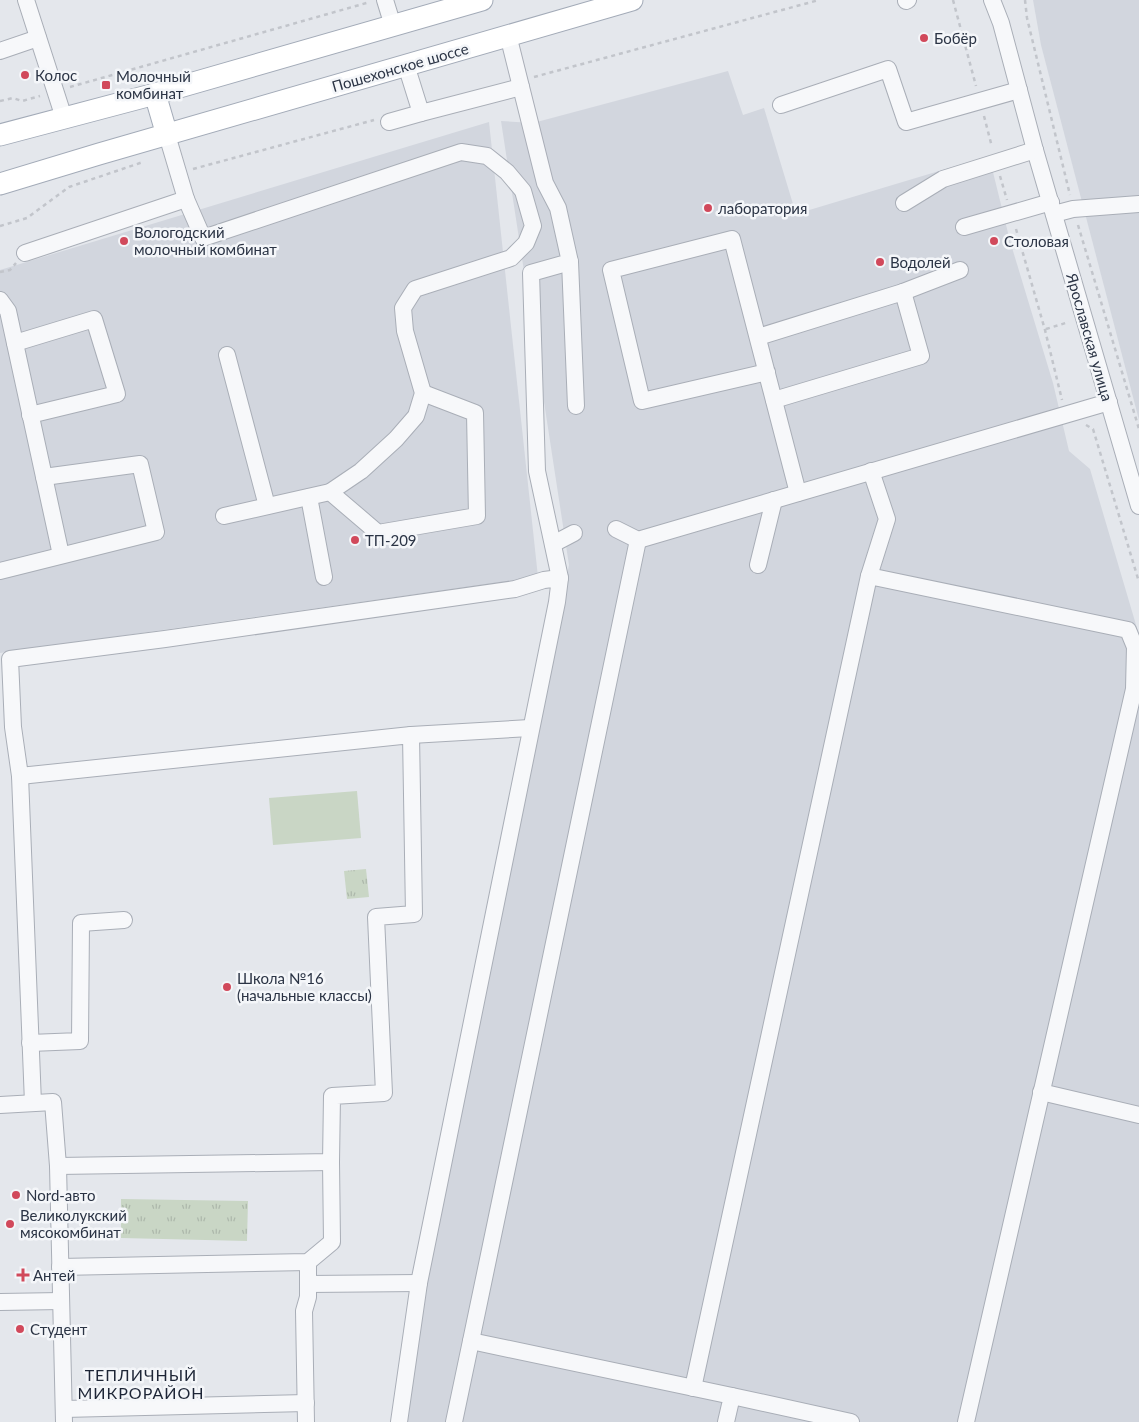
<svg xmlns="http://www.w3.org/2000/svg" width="1139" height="1422" viewBox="0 0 1139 1422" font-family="Lato,sans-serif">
  <defs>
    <pattern id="park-tufts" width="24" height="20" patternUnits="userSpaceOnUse" patternTransform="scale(1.25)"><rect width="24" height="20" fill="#c9d6c5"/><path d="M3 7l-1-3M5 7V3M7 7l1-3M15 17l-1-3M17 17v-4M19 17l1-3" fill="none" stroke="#adb8ab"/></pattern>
  </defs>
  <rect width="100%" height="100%" fill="#e4e7ec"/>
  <g fill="#d2d6de">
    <polygon points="1033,0 1139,0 1139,420 1041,45"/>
    <polygon points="728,71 743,115 764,108 796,214 989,156 1010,241 1053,383 1069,451 1090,469 1139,635 1139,1422 396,1422 418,1286 569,565 501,121 533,123"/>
    <polygon points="489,122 538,577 0,653 0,270"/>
  </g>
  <g fill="url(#park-tufts)">
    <polygon points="366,869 369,897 347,899 344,871"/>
    <polygon points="121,1199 248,1201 247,1241 121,1238"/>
  </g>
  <polygon fill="#c9d6c5" points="357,791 361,838 273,845 269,798"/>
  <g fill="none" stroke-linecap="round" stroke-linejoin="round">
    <g stroke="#a9aeb7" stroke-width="18">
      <g id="minor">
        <polyline points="26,0 64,118"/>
        <polyline points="385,0 393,26"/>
        <polyline points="992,0 1001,23 1035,150 1139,506"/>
        <polyline points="906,1 908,0"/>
        <polyline points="508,35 545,183 558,208 570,262 531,273 537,471 560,578"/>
        <polyline points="0,51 38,38"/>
        <polyline points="406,65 421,113 521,87"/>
        <polyline points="781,105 888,69 906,122 1019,90"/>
        <polyline points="389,122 421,113"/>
        <polyline points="186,199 203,238 461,152 487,156 507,172 523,191 533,226 526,243 511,258 415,289 403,308 405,331 423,393 416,416 396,439 361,471 330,492 224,516"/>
        <polyline points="904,203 943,179 1035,150"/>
        <polyline points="1054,214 1073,209 1139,204"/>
        <polyline points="964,227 1051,202"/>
        <polyline points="25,253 186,199 167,135"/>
        <polyline points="570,262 576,406"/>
        <polyline points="903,292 960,270"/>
        <polyline points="0,300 8,311 61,555"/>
        <polyline points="758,337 903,292 921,356 774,400"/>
        <polyline points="15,343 94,319 117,394 30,415"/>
        <polyline points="227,355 267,506"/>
        <polyline points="767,372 642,401 611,270 732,239 798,493"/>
        <polyline points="330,492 378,533 477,516 475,413 423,393"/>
        <polyline points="309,497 324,577"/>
        <polyline points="616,529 638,540 1109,402"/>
        <polyline points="553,544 574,533"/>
        <polyline points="758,565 774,500"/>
        <polyline points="0,571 156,532 140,464 44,477"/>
        <polyline points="869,576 887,519 871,471"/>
        <polyline points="411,735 530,728"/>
        <polyline points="20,776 33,1103"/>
        <polyline points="30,1043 80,1041 81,923 124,920"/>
        <polyline points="1041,1092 1139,1115"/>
        <polyline points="0,1105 53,1102 58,1166 331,1162 332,1096 384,1093 376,917 414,914 411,735 20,776 13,727 10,659 165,639 515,589 544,580 560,578 557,602 419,1283 399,1422"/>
        <polyline points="58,1166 64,1422"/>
        <polyline points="60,1267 308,1262 332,1242 331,1162"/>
        <polyline points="308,1284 419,1283"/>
        <polyline points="0,1302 61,1301"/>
        <polyline points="471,1341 638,540"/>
        <polyline points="693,1388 869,576 1128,630 1135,647 1134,689 966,1422"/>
        <polyline points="732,1396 851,1422"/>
        <polyline points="64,1409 306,1403"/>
        <polyline points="306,1422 304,1311 308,1297 308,1262"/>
        <polyline points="454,1422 471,1341 732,1396 726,1422"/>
      </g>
    </g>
    <g stroke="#a3abb8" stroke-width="23">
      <g id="major">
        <polyline points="155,94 167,135"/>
        <polyline points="0,135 155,94 482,0"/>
        <polyline points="0,184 99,154 632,0"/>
      </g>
    </g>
    <g stroke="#c2c5cb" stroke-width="2.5" stroke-dasharray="4 4" stroke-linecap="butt">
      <polyline points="953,0 976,86"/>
      <polyline points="1025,0 1027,18 1070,195"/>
      <polyline points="534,77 819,0"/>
      <polyline points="70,87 370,2"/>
      <polyline points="0,101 13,98 22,101 40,96"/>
      <polyline points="984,116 992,147"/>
      <polyline points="193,169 374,120"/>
      <polyline points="1000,176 1007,200"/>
      <polyline points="1078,225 1139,429"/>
      <polyline points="0,226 27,218 69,187 143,162"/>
      <polyline points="1016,229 1045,330 1062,400"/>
      <polyline points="0,272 10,270 16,263"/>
      <polyline points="1046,329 1069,322"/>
      <polyline points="1086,425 1093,429 1139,582"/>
    </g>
    <use href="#minor" stroke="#f7f8fa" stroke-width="16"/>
    <use href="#major" stroke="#fff" stroke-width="21"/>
  </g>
  <g fill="#d1495b" stroke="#f4f6f9" stroke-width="2">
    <circle cx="924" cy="38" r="5"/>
    <circle cx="25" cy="75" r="5"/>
    <rect x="101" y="80" width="10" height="10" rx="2.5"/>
    <circle cx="708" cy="208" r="5"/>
    <circle cx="124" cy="241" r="5"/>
    <circle cx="994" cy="241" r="5"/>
    <circle cx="880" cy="262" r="5"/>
    <circle cx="355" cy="540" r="5"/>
    <circle cx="227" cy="987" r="5"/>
    <circle cx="16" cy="1195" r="5"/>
    <circle cx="10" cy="1224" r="5"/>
    <path d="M20.5 1267.5h5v5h5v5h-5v5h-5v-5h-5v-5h5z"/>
    <circle cx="20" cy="1329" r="5"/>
  </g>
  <g text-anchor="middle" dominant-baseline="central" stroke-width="5" stroke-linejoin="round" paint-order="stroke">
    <g font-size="15" fill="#2b3445" stroke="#f4f6f9" text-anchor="start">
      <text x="934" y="38">Бобёр</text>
      <text x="35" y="75">Колос</text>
      <text x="116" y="76">Молочный<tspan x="116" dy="17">комбинат</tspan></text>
      <text x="718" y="208">лаборатория</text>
      <text x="134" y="232">Вологодский<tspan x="134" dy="17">молочный комбинат</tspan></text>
      <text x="1004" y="241">Столовая</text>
      <text x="890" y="262">Водолей</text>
      <text x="365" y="540">ТП-209</text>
      <text x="237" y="978">Школа №16<tspan x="237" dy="17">(начальные классы)</tspan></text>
      <text x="26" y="1195">Nord-авто</text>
      <text x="20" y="1215">Великолукский<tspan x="20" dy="17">мясокомбинат</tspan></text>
      <text x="33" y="1275">Антей</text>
      <text x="30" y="1329">Студент</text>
    </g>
    <g font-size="15" fill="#2b3445" stroke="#f4f6f9">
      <text transform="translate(400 67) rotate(-16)">Пошехонское шоссе</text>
      <text transform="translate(1090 337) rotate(74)">Ярославская улица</text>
    </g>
    <g font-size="16" letter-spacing="1" fill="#1d2536" stroke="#f4f6f9">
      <text x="141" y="1374">ТЕПЛИЧНЫЙ<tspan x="141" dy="18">МИКРОРАЙОН</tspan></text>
    </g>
  </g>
</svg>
